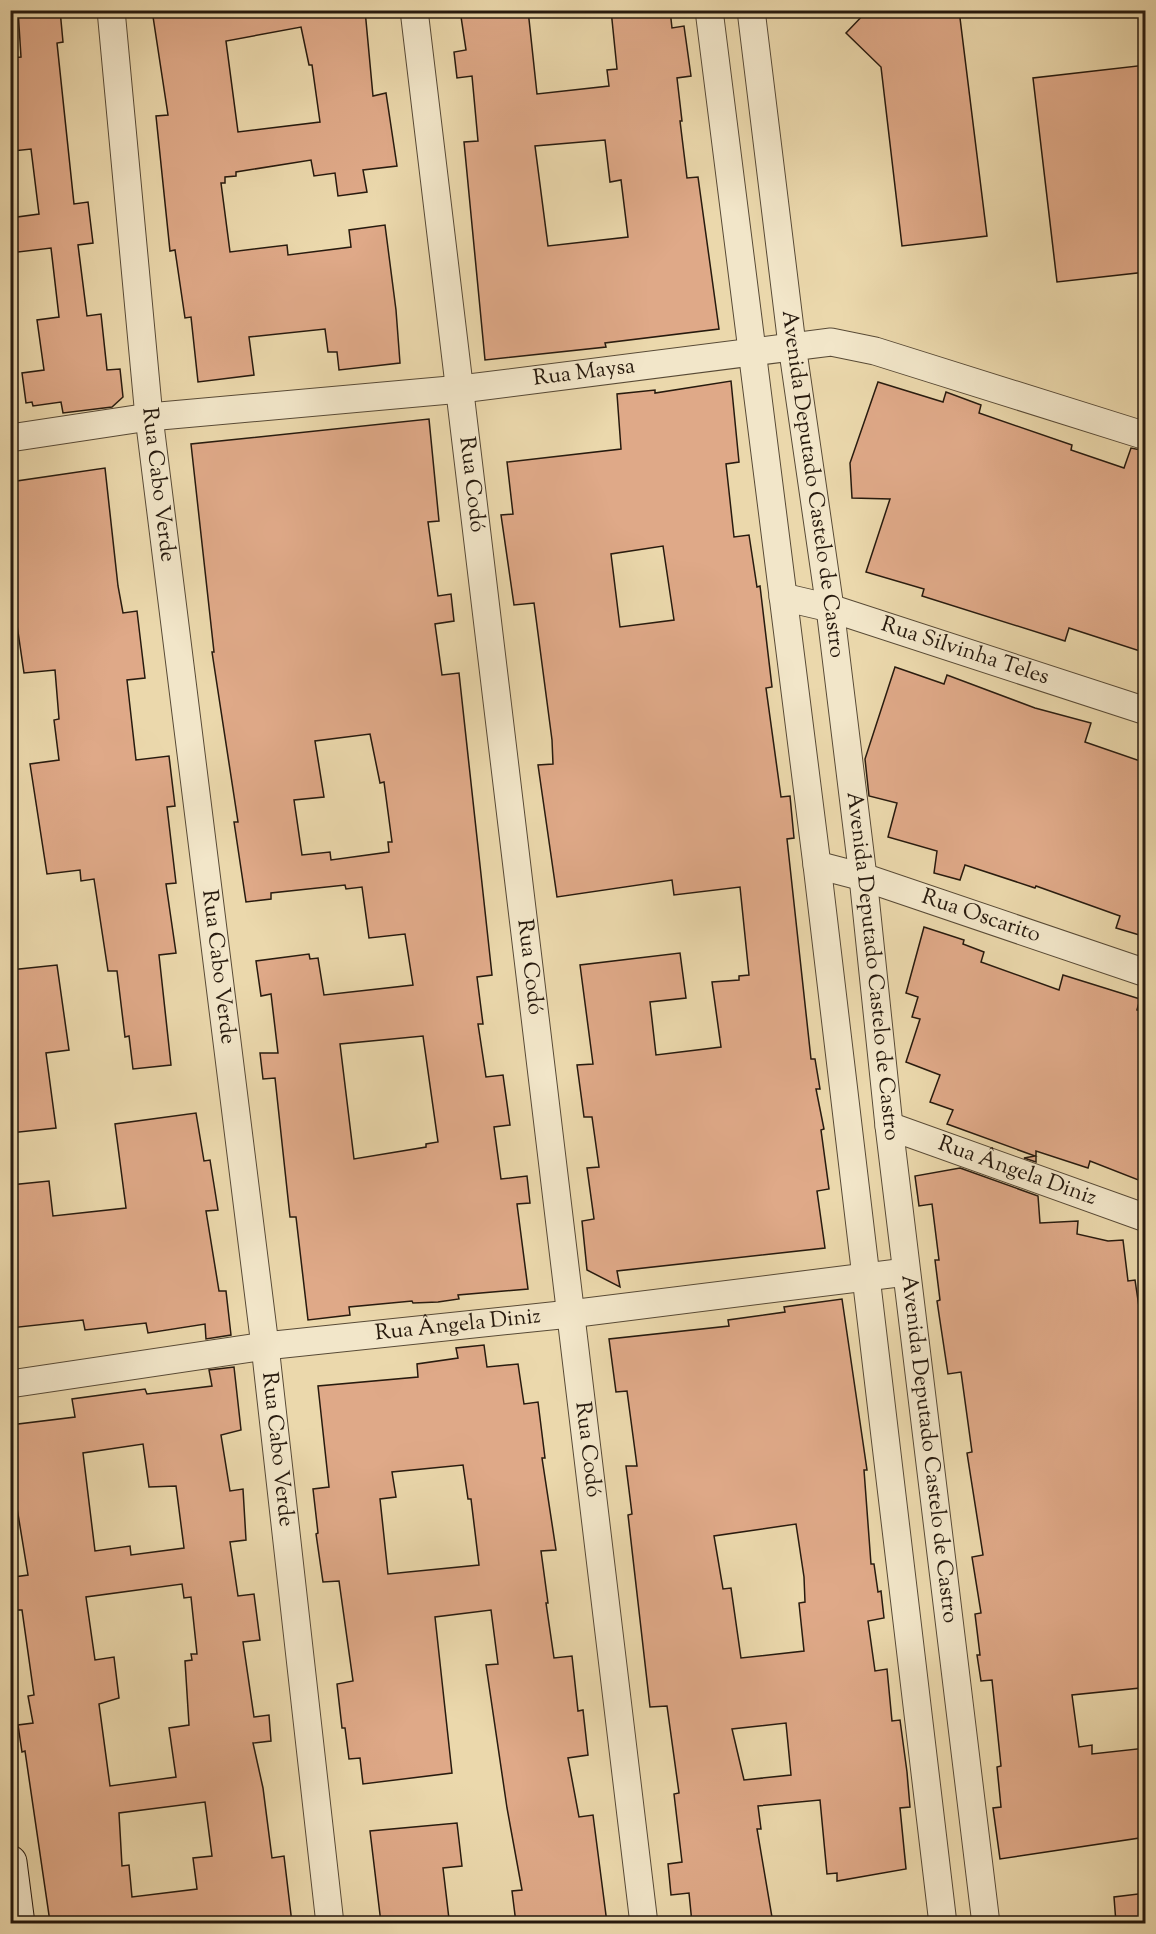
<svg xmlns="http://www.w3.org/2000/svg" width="1156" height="1934" viewBox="0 0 1156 1934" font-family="'Sorts Mill Goudy',serif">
  <rect width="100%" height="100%" fill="#ebd8ac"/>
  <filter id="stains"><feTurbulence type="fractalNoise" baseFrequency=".00333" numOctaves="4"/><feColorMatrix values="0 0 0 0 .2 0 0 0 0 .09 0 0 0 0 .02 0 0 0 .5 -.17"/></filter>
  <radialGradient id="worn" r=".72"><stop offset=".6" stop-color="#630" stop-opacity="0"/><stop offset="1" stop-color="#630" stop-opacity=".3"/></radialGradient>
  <g fill="#dfa988" stroke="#271a0e" stroke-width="1.5" fill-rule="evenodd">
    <polygon points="18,10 60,10 63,42 57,43 74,204 88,202 93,243 78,245 87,316 101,314 107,370 120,369 123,397 112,407 63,413 61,402 33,406 32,402 26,403 22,373 44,370 37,320 59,317 51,248 10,253 10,218 39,214 31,149 13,151 10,130 10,58 21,57"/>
    <path d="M152 10H365L373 96 386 93 397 166 363 170 367 192 338 196 335 173 314 176 311 160 236 172V176L225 177V183H221L230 252 287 245 288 255 351 247 349 230 385 225 396 310 400 363 339 370 337 352H328L325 329 249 337 254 375 198 382 191 317 185 318 175 250 170 251 156 116 168 115ZM301 27 309 65H312L320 122 238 132 226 41Z"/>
    <path d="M460 10H528L537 94 609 86 607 70 617 69 611 10H670L672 28 684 26 691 76 677 78 682 121H680L687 178 698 177 719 329 605 343 606 347 485 360 464 142 478 141 472 76 457 78 454 52 466 50ZM605 140 610 182 621 180 628 237 548 246 535 146Z"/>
    <polygon points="868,10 959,10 987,236 902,246 881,67 846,33"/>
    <polygon points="1146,65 1146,272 1057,282 1033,78"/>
    <path d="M731 381 739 462 726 464 734 537 749 535 757 587 760 586 772 687 766 688 781 797 790 796 794 838 787 839 811 1059H815L820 1089H816L824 1129 821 1130 829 1189 817 1191 825 1248 617 1271 620 1287 587 1270 582 1221 594 1219 587 1168 599 1167 592 1117H584L577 1065 593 1064 580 965 680 953 686 998 650 1002 656 1055 721 1047 712 982 739 980V976L749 975 740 887 674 895 672 880 557 897 538 765 553 764 552 740 534 603 514 605 501 515 513 514 507 462 621 449 617 394 655 390V393ZM663 546 674 620 620 627 611 554Z"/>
    <polygon points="878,382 943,402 946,392 981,405 979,413 1072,445 1071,450 1124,468 1131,448 1146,451 1146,550 1139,573 1146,575 1146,653 1069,628 1065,641 922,596 924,589 866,572 890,499 852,498 850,463"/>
    <path d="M429 419 439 521 428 522 438 596 451 594 454 621 435 624 442 675 459 673 492 975 477 977 483 1024H478L486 1077 503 1075 510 1125 494 1127 501 1179 527 1176 530 1203 517 1204 528 1289 458 1295 459 1299 438 1302 413 1303 412 1301 349 1307 350 1315 308 1320 296 1217H290L275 1078 263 1079 260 1053H278L271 994 261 996 256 961 309 954 310 959 318 958 324 995 413 985 405 934 369 938 362 887 346 889 345 885 271 893V899L246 902 234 822H238L212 652H214L191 444ZM370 734 380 783 384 782 392 842H388L389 852 331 860 330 852 302 855 294 800 324 797 315 741ZM423 1036 438 1142 426 1144V1147L354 1159 340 1044Z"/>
    <polygon points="105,468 118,586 123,613 137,611 145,678 127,680 136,760 169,756 175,806 167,807 176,883 166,884 176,953 159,955 171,1065 133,1069 129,1036 125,1037 117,971 108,971 94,879 81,881 80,870 47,874 30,764 59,760 54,720 59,719 55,670 24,673 10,577 10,482"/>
    <polygon points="895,667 944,684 947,675 1035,708 1091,723 1085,742 1146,763 1146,937 1116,928 1120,916 1036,886 1035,888 965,865 960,880 934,873 937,851 888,837 897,803 869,796 865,759"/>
    <polygon points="924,927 964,940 963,944 984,952 981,962 1059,990 1063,975 1140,999 1137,1010 1146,1012 1146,1183 1090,1161 1088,1168 1036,1151 1036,1162 1024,1158 1035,1156 947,1124 953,1110 930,1102 940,1075 906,1062 920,1019 912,1017 918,997 906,993"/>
    <polygon points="57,965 69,1050 46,1053 56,1128 10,1133 10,970"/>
    <polygon points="196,1113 204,1161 210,1160 218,1210 206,1211 219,1291 226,1291 231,1335 206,1339 205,1324 148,1333 146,1323 85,1330 83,1320 10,1328 10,1185 49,1181 53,1216 126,1208 115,1124"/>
    <polygon points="960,1168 1038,1196 1040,1223 1078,1221 1077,1234 1108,1241 1123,1240 1128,1281 1135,1280 1146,1354 1146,1658 1139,1659 1140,1688 1072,1695 1079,1747 1092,1745 1092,1754 1146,1748 1146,1837 1000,1859 993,1808 1001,1807 997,1767 1001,1766 992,1680 981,1681 977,1655 980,1655 975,1614 981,1613 972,1557 983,1555 967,1453 972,1452 961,1372 948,1374 937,1301 940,1300 935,1260 939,1260 932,1204 919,1206 915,1176"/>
    <path d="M842 1299 867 1470H864L871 1564H874L878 1592 881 1591 884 1618 868 1621 875 1671 887 1669 892 1721 900 1720 907 1772 910 1807 900 1808 906 1869 837 1881V1873L827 1874 820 1800 758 1806 761 1829H757L773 1923H692L689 1893 671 1895 668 1864 682 1862 674 1794 679 1793 667 1706 650 1707 628 1515 632 1514 626 1466H637L627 1391 616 1392 609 1339 729 1326 728 1320 785 1312 784 1307ZM796 1524 804 1577 805 1602 799 1603 804 1651 741 1658 731 1588 723 1589 714 1536ZM786 1723 791 1775 744 1780 732 1729Z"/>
    <path d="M484 1345 487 1367 518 1364 524 1404 538 1402 545 1458H542L556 1550 541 1551 548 1603H546L554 1658 572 1656 578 1711 583 1710 588 1755 568 1758 579 1817 593 1815 607 1923H516L512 1891 522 1890 507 1808 486 1665 498 1664 491 1610 435 1617 452 1773 363 1784 360 1758 349 1759 345 1728H342L337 1684 353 1681 339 1581 323 1582 316 1534 318 1533 313 1489 329 1487 318 1386 418 1377 417 1364 458 1358 456 1348ZM463 1465 468 1499H471L479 1565 388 1574 380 1499 396 1497 392 1472Z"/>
    <path d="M234 1367 241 1430 221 1435 230 1491 243 1489 246 1540 230 1542 238 1596 254 1594 260 1640 243 1642 254 1717 269 1715 271 1741 253 1743 263 1788 272 1858 284 1856 292 1923 50 1922 25 1751 22 1752 18 1725 33 1723 28 1696 34 1695 22 1610H17L14 1577 28 1575 17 1508H10V1425L75 1417 72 1399 145 1389 147 1394 212 1386 209 1370ZM143 1444 149 1487 176 1486 184 1548 131 1555 130 1546 95 1551 83 1453ZM182 1584 184 1598 191 1597 197 1654H191L192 1660 185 1661 189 1725 169 1728 176 1777 110 1786 99 1704 119 1698 114 1657 95 1660 86 1597ZM205 1802 212 1856 193 1858 197 1889 132 1897 129 1865 122 1866 119 1813Z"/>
    <polygon points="457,1823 462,1866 443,1868 449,1919 381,1923 370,1831"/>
    <polygon points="1146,1893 1146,1923 1116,1923 1114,1897"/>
  </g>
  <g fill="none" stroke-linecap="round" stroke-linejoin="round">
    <g stroke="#584a36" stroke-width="29">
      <g id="street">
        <path id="s1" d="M111 10 149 417 265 1346 330 1924"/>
        <path id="s2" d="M414 10 644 1924"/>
        <polyline points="709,10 817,865 943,1924"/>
        <path id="s3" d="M751 10 792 345 830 608 863 877 889 1126 986 1924"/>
        <path id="s4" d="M10 438 149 417 461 389 831 342 875 351 1146 436"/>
        <path id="s5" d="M783 597 830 608 1146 711"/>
        <path id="s6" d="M817 865 863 877 1146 973"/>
        <path id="s7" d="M889 1126 1146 1218"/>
        <path id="s8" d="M10 1384 265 1346 570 1314 906 1272"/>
      </g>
    </g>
    <g stroke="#271a0e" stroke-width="35">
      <polyline id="secondary" points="10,1862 18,1924"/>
    </g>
    <use href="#street" stroke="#f2e6c9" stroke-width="27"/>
    <use href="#secondary" stroke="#f2e6c9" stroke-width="33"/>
  </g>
  <g text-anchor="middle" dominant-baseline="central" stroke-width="6" stroke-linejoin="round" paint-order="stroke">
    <g font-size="22" fill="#271a0e" stroke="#f2e6c9">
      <text stroke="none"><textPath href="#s4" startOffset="578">Rua Maysa</textPath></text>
      <text stroke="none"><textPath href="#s2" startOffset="478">Rua Codó</textPath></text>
      <text stroke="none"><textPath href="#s3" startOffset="478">Avenida Deputado Castelo de Castro</textPath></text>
      <text stroke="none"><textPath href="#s1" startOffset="477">Rua Cabo Verde</textPath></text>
      <text stroke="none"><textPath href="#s5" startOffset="190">Rua Silvinha Teles</textPath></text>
      <text stroke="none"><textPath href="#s6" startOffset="172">Rua Oscarito</textPath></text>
      <text stroke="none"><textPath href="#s1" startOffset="963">Rua Cabo Verde</textPath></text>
      <text stroke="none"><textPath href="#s2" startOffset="964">Rua Codó</textPath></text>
      <text stroke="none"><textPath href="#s3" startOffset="964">Avenida Deputado Castelo de Castro</textPath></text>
      <text stroke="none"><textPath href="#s7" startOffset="136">Rua Ângela Diniz</textPath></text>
      <text stroke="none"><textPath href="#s8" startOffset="452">Rua Ângela Diniz</textPath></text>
      <text stroke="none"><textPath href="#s3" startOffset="1450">Avenida Deputado Castelo de Castro</textPath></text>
      <text stroke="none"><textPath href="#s1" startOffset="1449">Rua Cabo Verde</textPath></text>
      <text stroke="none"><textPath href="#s2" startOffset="1450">Rua Codó</textPath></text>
    </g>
  </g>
  <rect width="1156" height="1934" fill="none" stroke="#ebd8ac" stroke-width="36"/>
  <rect x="12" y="12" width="1132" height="1910" fill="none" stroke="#271a0e" stroke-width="3"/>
  <rect x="18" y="18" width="1120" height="1898" fill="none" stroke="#271a0e" stroke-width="1.5"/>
  <rect width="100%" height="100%" filter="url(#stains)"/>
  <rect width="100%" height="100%" fill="url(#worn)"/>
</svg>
